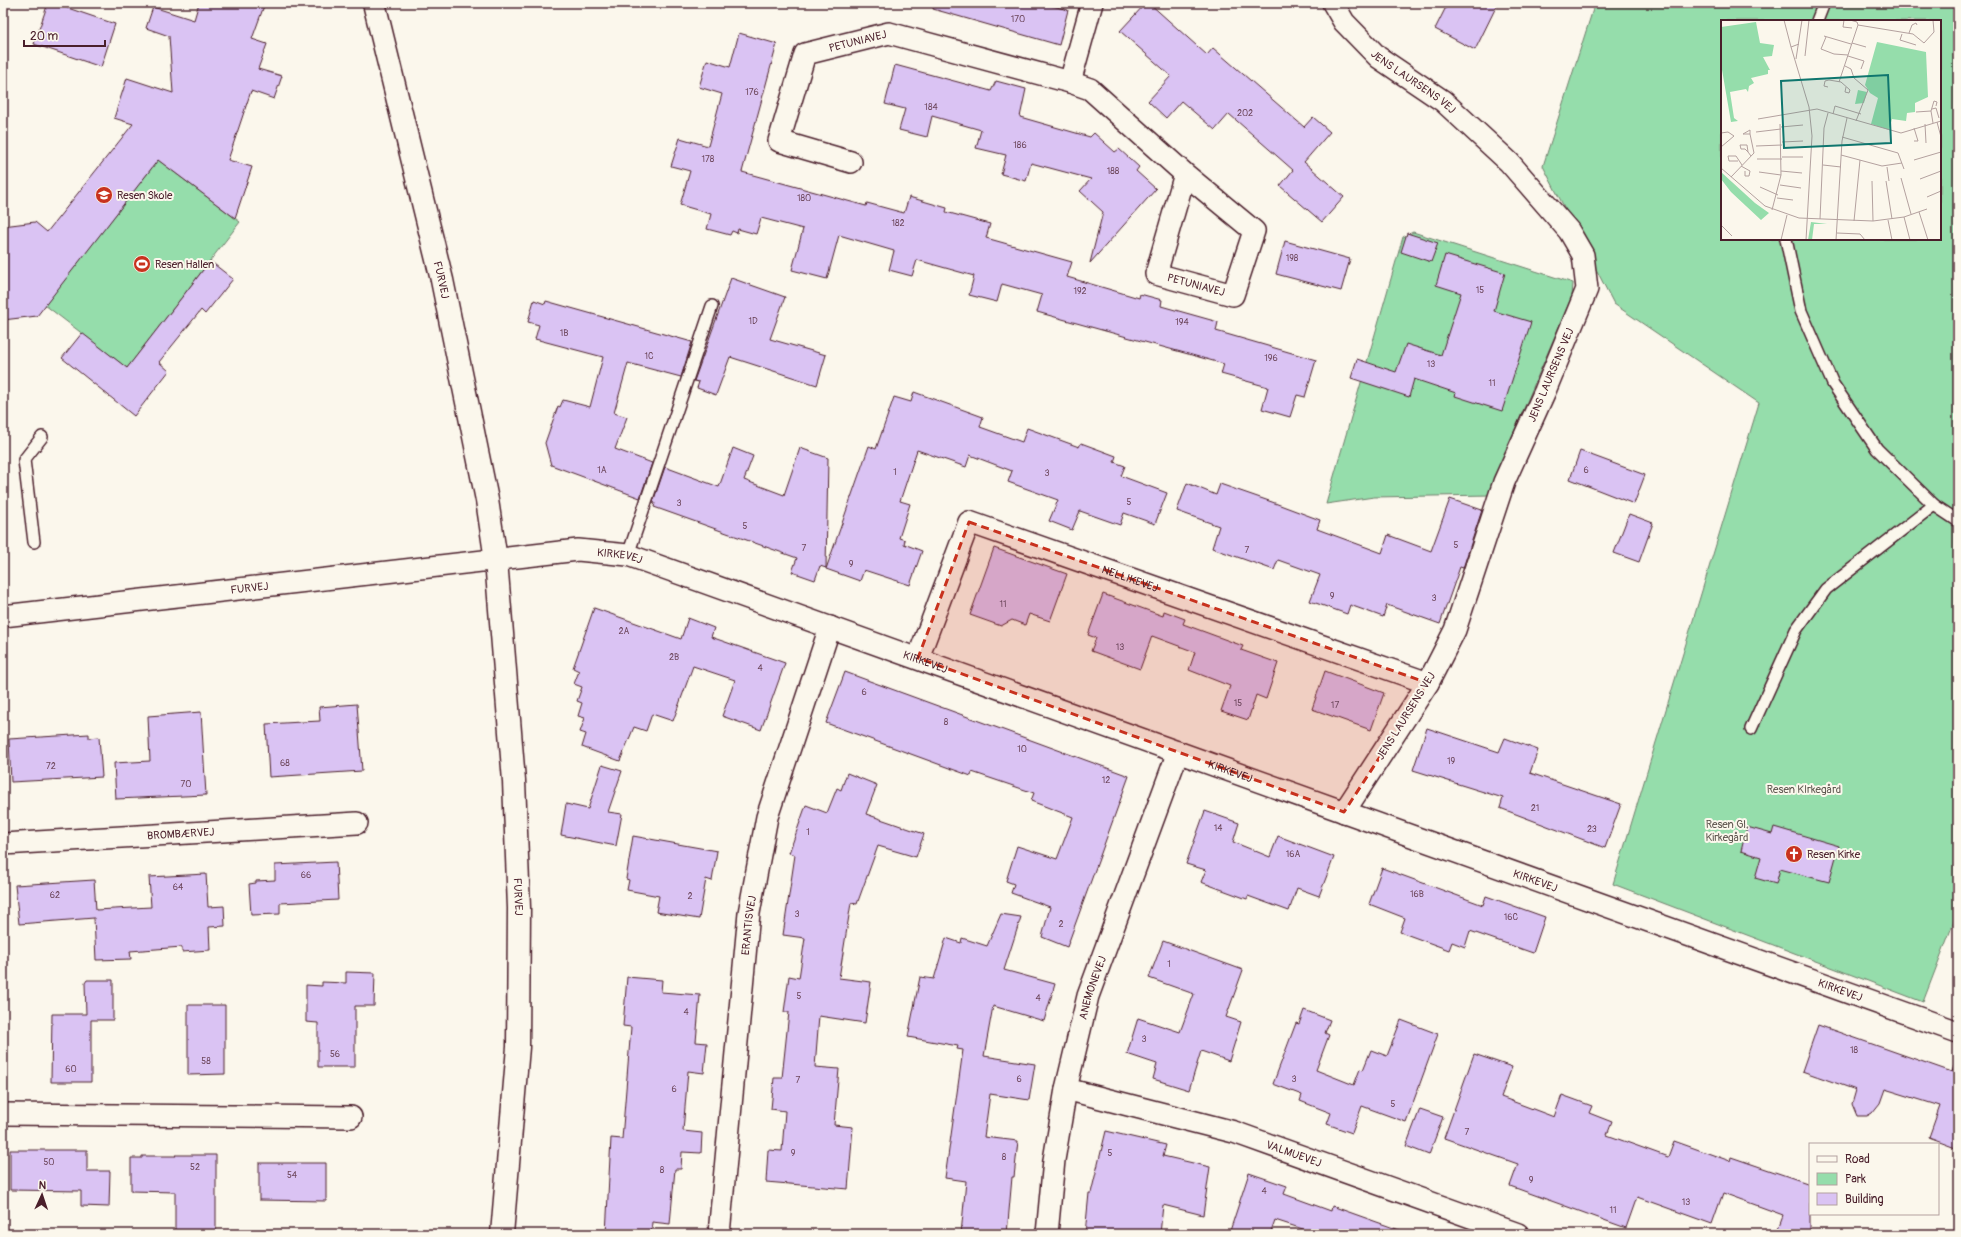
<svg xmlns="http://www.w3.org/2000/svg" width="1961" height="1237" viewBox="0 0 1961 1237" font-family="Pangolin,sans-serif">
  <rect width="100%" height="100%" fill="#fbf7ec"/>
  <filter id="ink" filterUnits="userSpaceOnUse"><feTurbulence type="fractalNoise" baseFrequency=".025" numOctaves="2"/><feDisplacementMap in="SourceGraphic" scale="8" xChannelSelector="R" yChannelSelector="G"/><feConvolveMatrix kernelMatrix="1 2 1 2 8 2 1 2 1" color-interpolation-filters="sRGB"/></filter>
  <g filter="url(#ink)">
    <g fill="#95ddab" stroke="#707e6b" fill-rule="evenodd">
      <path d="M1595 3H1958V911L1923 1002 1613 884 1759 403 1614 304 1543 166ZM1722 21H1940V239H1722Z"/>
      <polygon points="158,160 240,222 127,368 45,305"/>
      <polygon points="1413,232 1573,283 1572,296 1499,467 1491,495 1374,497 1326,504 1403,237"/>
    </g>
    <g fill="#dac3f3" stroke="#4a1f2b">
      <polygon points="48,3 53,3 115,24 101,67 34,44"/>
      <polygon points="199,3 265,3 252,39 267,44 258,69 282,76 274,99 251,91 228,160 252,167 235,218 158,160 37,316 3,320 3,226 35,222 47,232 133,124 114,118 127,78 173,93 169,36 146,28 153,7 194,20"/>
      <polygon points="934,3 1041,3 1068,10 1059,45 933,9"/>
      <polygon points="1146,3 1149,3 1207,55 1213,48 1304,127 1313,117 1330,132 1304,162 1344,197 1322,222 1280,186 1293,170 1229,114 1215,130 1181,101 1166,118 1148,101 1171,76 1120,31"/>
      <polygon points="1448,3 1498,3 1475,50 1435,29"/>
      <polygon points="739,33 777,44 742,172 866,206 867,203 904,213 909,197 947,208 946,212 990,224 986,238 1072,262 1067,277 1139,298 1140,294 1162,300 1161,306 1218,322 1216,331 1316,360 1305,397 1297,395 1290,417 1262,409 1268,387 1221,374 1224,364 1037,312 1042,295 1002,284 997,302 969,295 974,276 917,260 912,276 889,270 894,251 839,235 827,279 792,270 803,229 761,218 756,234 738,229 737,233 732,231 730,235 707,229 711,214 680,205 690,171 671,166 680,138 708,146 722,94 699,87 707,60 730,67"/>
      <polygon points="895,65 991,91 996,81 1026,89 1020,117 1090,137 1094,133 1115,152 1119,149 1139,167 1136,171 1156,189 1090,263 1103,212 1080,191 1091,179 1031,163 1026,181 1001,174 1006,155 976,148 981,130 932,116 927,137 899,130 905,109 885,104"/>
      <polygon points="1407,233 1438,243 1431,262 1401,252"/>
      <polygon points="1285,241 1350,259 1341,291 1276,274"/>
      <polygon points="1445,255 1505,273 1494,311 1531,322 1502,411 1455,396 1456,393 1414,379 1409,397 1351,378 1357,359 1396,372 1406,344 1441,355 1461,293 1436,285"/>
      <polygon points="210,261 233,279 205,314 201,310 159,362 169,371 134,416 62,358 82,333 127,368"/>
      <polygon points="731,278 785,297 770,339 826,355 817,385 730,357 716,395 697,388 699,382 694,381"/>
      <polygon points="534,300 545,304 546,301 692,342 681,377 628,363 614,413 627,417 615,449 652,463 640,498 551,465 545,443 558,406 560,407 563,400 590,407 603,357 535,339 539,325 528,322"/>
      <polygon points="914,392 983,417 980,427 1022,442 1027,428 1079,447 1081,443 1116,456 1114,462 1125,466 1121,476 1167,493 1155,524 1124,513 1120,525 1080,511 1072,530 1049,521 1058,500 1008,482 1012,471 970,455 966,467 917,450 900,501 910,504 899,538 905,540 904,544 922,551 910,585 864,570 860,581 826,569 869,446 876,449 894,397 911,402"/>
      <polygon points="733,448 753,456 744,480 784,495 800,448 828,458 826,568 820,566 815,580 792,572 797,558 654,507 655,503 653,502 665,467 719,487"/>
      <polygon points="1580,451 1645,475 1634,504 1570,479"/>
      <polygon points="1187,483 1216,495 1220,484 1272,502 1320,520 1317,529 1382,553 1388,535 1431,551 1450,499 1482,510 1463,568 1460,567 1440,624 1387,605 1383,617 1350,605 1347,614 1310,601 1320,575 1278,560 1274,570 1212,548 1219,526 1177,511"/>
      <polygon points="1629,514 1653,523 1639,562 1614,553"/>
      <polygon points="994,548 1067,574 1050,621 1029,614 1025,625 1012,620 1001,626 970,615"/>
      <polygon points="1103,594 1163,616 1164,611 1185,619 1183,624 1243,646 1241,650 1278,663 1266,699 1256,695 1248,720 1221,711 1230,686 1189,670 1195,652 1152,636 1140,669 1091,651 1096,638 1088,635"/>
      <polygon points="594,608 681,639 688,618 714,628 711,637 785,663 761,730 722,716 735,680 693,666 673,721 652,714 646,731 634,727 620,761 582,747 586,734 580,732 585,718 578,716 582,703 577,701 582,687 574,684 579,671 573,668"/>
      <polygon points="1325,671 1384,693 1371,730 1312,709"/>
      <polygon points="845,672 1129,776 1067,947 1042,937 1050,907 1011,893 1014,884 1006,881 1017,846 1057,859 1073,817 1031,801 1034,793 972,772 971,776 826,723"/>
      <polygon points="357,704 362,771 269,777 266,724 320,721 319,707"/>
      <polygon points="201,712 206,795 116,799 114,763 150,761 148,716"/>
      <polygon points="1427,728 1499,752 1505,738 1538,750 1530,773 1621,804 1605,848 1500,808 1503,798 1413,770"/>
      <polygon points="89,734 89,738 99,737 102,777 11,782 9,739"/>
      <polygon points="602,765 622,771 608,812 622,814 616,846 561,835 566,804 588,809"/>
      <polygon points="847,773 877,785 866,814 924,834 916,857 878,846 857,904 851,903 839,978 871,982 865,1023 819,1016 815,1067 839,1069 834,1125 853,1127 848,1189 766,1182 768,1150 782,1151 785,1111 771,1109 774,1078 782,1078 789,1012 784,1012 789,976 799,978 805,938 783,935 795,855 789,853 806,805 827,813 837,788 841,790"/>
      <polygon points="1205,811 1239,823 1233,842 1270,857 1278,836 1334,857 1319,896 1297,888 1289,911 1248,896 1247,899 1201,882 1206,870 1186,864"/>
      <polygon points="1747,827 1772,834 1774,827 1839,846 1829,882 1780,869 1776,884 1755,878 1761,857 1741,851"/>
      <polygon points="633,836 717,851 712,881 706,879 699,919 656,912 659,896 627,890 629,880 626,879"/>
      <polygon points="336,862 338,900 280,903 280,914 251,915 249,884 256,883 256,881 275,880 275,865"/>
      <polygon points="1382,868 1483,905 1486,896 1545,917 1533,953 1470,931 1465,947 1452,942 1449,950 1400,932 1405,918 1369,904"/>
      <polygon points="206,874 208,907 224,906 225,926 209,927 210,950 182,952 182,947 130,951 131,959 96,960 94,918 19,924 15,885 94,880 96,910 151,907 149,877"/>
      <polygon points="1001,914 1021,917 1004,970 1055,984 1044,1021 993,1006 984,1056 1035,1064 1029,1100 990,1094 984,1137 1018,1141 1014,1177 1012,1177 1007,1234 961,1234 966,1181 945,1178 963,1050 957,1049 958,1046 908,1037 920,977 934,979 946,938 961,943 962,938 987,946"/>
      <polygon points="1163,941 1243,970 1226,1017 1241,1022 1229,1061 1201,1051 1189,1090 1153,1079 1157,1064 1127,1054 1138,1018 1180,1032 1194,994 1149,978"/>
      <polygon points="346,972 375,973 374,1006 355,1006 355,1067 318,1067 318,1023 306,1022 306,985 322,986 322,982 346,983"/>
      <polygon points="627,977 662,980 661,992 700,995 696,1042 707,1043 704,1073 688,1071 683,1131 702,1133 701,1153 682,1152 681,1169 675,1169 670,1224 652,1222 651,1234 606,1234 611,1138 622,1139 631,1027 623,1026"/>
      <polygon points="87,980 113,980 113,1020 91,1020 91,1082 51,1082 52,1014 86,1014 85,983"/>
      <polygon points="188,1005 225,1005 225,1074 188,1075"/>
      <polygon points="1304,1010 1330,1020 1325,1033 1329,1035 1316,1070 1354,1085 1360,1069 1363,1070 1371,1050 1387,1056 1401,1020 1438,1034 1406,1122 1362,1106 1352,1133 1327,1124 1331,1113 1300,1101 1302,1095 1273,1084 1296,1023 1299,1024"/>
      <polygon points="1818,1025 1952,1072 1955,1063 1958,1064 1958,1148 1929,1137 1940,1106 1885,1089 1880,1103 1872,1113 1867,1116 1857,1116 1852,1104 1856,1090 1802,1071"/>
      <polygon points="1474,1054 1512,1067 1501,1097 1554,1117 1562,1095 1592,1106 1589,1113 1612,1122 1607,1135 1668,1157 1674,1141 1730,1161 1731,1157 1810,1184 1810,1234 1776,1234 1783,1215 1723,1193 1712,1224 1637,1197 1626,1228 1510,1186 1518,1164 1444,1138"/>
      <polygon points="1420,1109 1443,1117 1429,1155 1406,1146"/>
      <polygon points="1106,1131 1166,1145 1163,1156 1210,1167 1203,1215 1163,1205 1160,1234 1085,1234 1089,1193 1091,1193"/>
      <polygon points="10,1150 87,1150 87,1171 110,1171 109,1207 81,1206 81,1191 10,1190"/>
      <polygon points="175,1155 216,1155 216,1232 175,1232 175,1192 131,1191 131,1158 142,1158 142,1156 176,1156"/>
      <polygon points="259,1163 326,1163 326,1201 259,1200"/>
      <polygon points="1249,1173 1287,1186 1284,1194 1331,1211 1332,1206 1402,1231 1401,1234 1318,1234 1275,1220 1270,1234 1229,1234"/>
    </g>
    <g fill="none" stroke-linecap="round" stroke-linejoin="round">
      <g stroke="#4a1f2b" stroke-width="14">
        <g id="service">
          <polyline points="1817,21 1824,3"/>
          <polyline points="1786,239 1801,311 1833,384 1877,449 1934,505 1958,521"/>
          <polyline points="34,542 24,460 42,437"/>
          <polyline points="628,555 712,306"/>
          <polyline points="1751,729 1796,630 1826,589 1934,505"/>
        </g>
      </g>
      <g stroke="#4a1f2b" stroke-width="24">
        <g id="minor">
          <path id="s1" d="M1333 3 1344 22 1378 57 1443 101 1509 162 1569 231 1583 255 1587 289 1545 391 1504 482 1455 630 1428 683 1344 812"/>
          <polyline points="1070,82 1092,3"/>
          <path id="s2" d="M851 162 779 141 805 54 889 33 1070 82 1090 89 1185 174 1254 231 1233 295 1156 274 1185 174"/>
          <path id="s3" d="M3 616 578 550 628 555 1958 1032"/>
          <path id="s4" d="M918 658 969 522 1428 683"/>
          <path id="s5" d="M3 844 357 823"/>
          <path id="s6" d="M1066 1089 1234 1132 1518 1234"/>
          <polyline points="3,1114 351,1117"/>
          <path id="s7" d="M719 1234 749 913 767 817 830 627"/>
          <path id="s8" d="M1047 1234 1054 1160 1066 1089 1088 996 1178 752"/>
        </g>
      </g>
      <g stroke="#4a1f2b" stroke-width="25">
        <g id="secondary">
          <path id="s9" d="M374 3 442 280 487 500 496 560 514 781 519 908 518 1047 502 1234"/>
        </g>
      </g>
      <use href="#service" stroke="#fbf7ec" stroke-width="11"/>
      <use href="#minor" stroke="#fbf7ec" stroke-width="21"/>
      <use href="#secondary" stroke="#fbf7ec" stroke-width="22"/>
    </g>
  </g>
  <path fill="#c8321e" fill-opacity="0.2" stroke="#c8321e" stroke-width="3" stroke-dasharray="8 5" stroke-linejoin="round" d="M969 522 1428 683 1344 812 918 658Z"/>
  <defs>
    <g id="school-disc" transform="scale(0.9)"><circle r="9.5" fill="#c8321e" stroke="#fbf7ec"/><path d="M0-5L7-2L0 1L-7-2ZM-4 1L0 2.5L4 1V4Q0 6-4 4Z" fill="#fff"/></g>
    <g id="stadium-disc" transform="scale(0.9)"><circle r="9.5" fill="#c8321e" stroke="#fbf7ec"/><path d="M0-5a6.5 5 0 1 0 0 10a6.5 5 0 1 0 0-10ZM-3.5-1.8h7v3.6h-7Z" fill="#fff"/></g>
    <g id="church-disc" transform="scale(0.9)"><circle r="9.5" fill="#c8321e" stroke="#fbf7ec"/><path d="M-1.2-6h2.4v3.5h3.3v2.4h-3.3V6h-2.4V-.1h-3.3v-2.4h3.3Z" fill="#fff"/></g>
  </defs>
  <g fill-rule="evenodd">
    <use href="#school-disc" x="104" y="195"/>
    <use href="#stadium-disc" x="142" y="264"/>
    <use href="#church-disc" x="1794" y="854"/>
  </g>
  <g text-anchor="middle" dominant-baseline="central" stroke-width="4" stroke-linejoin="round" paint-order="stroke">
    <g font-size="9" fill="#6e485d">
      <text x="1018" y="19">170</text>
      <text x="752" y="92">176</text>
      <text x="931" y="107">184</text>
      <text x="1245" y="113">202</text>
      <text x="1020" y="145">186</text>
      <text x="708" y="159">178</text>
      <text x="1113" y="171">188</text>
      <text x="804" y="198">180</text>
      <text x="898" y="223">182</text>
      <text x="1292" y="258">198</text>
      <text x="1480" y="290">15</text>
      <text x="1080" y="291">192</text>
      <text x="753" y="321">1D</text>
      <text x="1182" y="322">194</text>
      <text x="564" y="333">1B</text>
      <text x="649" y="356">1C</text>
      <text x="1271" y="358">196</text>
      <text x="1431" y="364">13</text>
      <text x="1492" y="383">11</text>
      <text x="602" y="470">1A</text>
      <text x="1586" y="470">6</text>
      <text x="895" y="472">1</text>
      <text x="1047" y="473">3</text>
      <text x="1129" y="502">5</text>
      <text x="679" y="503">3</text>
      <text x="745" y="526">5</text>
      <text x="1456" y="545">5</text>
      <text x="804" y="548">7</text>
      <text x="1247" y="550">7</text>
      <text x="851" y="564">9</text>
      <text x="1332" y="596">9</text>
      <text x="1434" y="598">3</text>
      <text x="1003" y="604">11</text>
      <text x="624" y="631">2A</text>
      <text x="1120" y="647">13</text>
      <text x="674" y="657">2B</text>
      <text x="760" y="668">4</text>
      <text x="864" y="692">6</text>
      <text x="1238" y="703">15</text>
      <text x="1335" y="705">17</text>
      <text x="946" y="722">8</text>
      <text x="1022" y="749">10</text>
      <text x="1451" y="761">19</text>
      <text x="285" y="763">68</text>
      <text x="51" y="766">72</text>
      <text x="1106" y="780">12</text>
      <text x="186" y="784">70</text>
      <text x="1535" y="808">21</text>
      <text x="1218" y="828">14</text>
      <text x="1592" y="829">23</text>
      <text x="808" y="832">1</text>
      <text x="1293" y="854">16A</text>
      <text x="306" y="875">66</text>
      <text x="178" y="887">64</text>
      <text x="1417" y="894">16B</text>
      <text x="55" y="895">62</text>
      <text x="690" y="896">2</text>
      <text x="797" y="914">3</text>
      <text x="1511" y="917">16C</text>
      <text x="1061" y="924">2</text>
      <text x="1169" y="964">1</text>
      <text x="799" y="996">5</text>
      <text x="1038" y="998">4</text>
      <text x="686" y="1012">4</text>
      <text x="1144" y="1039">3</text>
      <text x="1854" y="1050">18</text>
      <text x="335" y="1054">56</text>
      <text x="206" y="1061">58</text>
      <text x="71" y="1069">60</text>
      <text x="1019" y="1079">6</text>
      <text x="1294" y="1079">3</text>
      <text x="798" y="1080">7</text>
      <text x="674" y="1089">6</text>
      <text x="1393" y="1104">5</text>
      <text x="1467" y="1132">7</text>
      <text x="793" y="1153">9</text>
      <text x="1110" y="1153">5</text>
      <text x="1004" y="1157">8</text>
      <text x="49" y="1162">50</text>
      <text x="195" y="1167">52</text>
      <text x="662" y="1170">8</text>
      <text x="292" y="1175">54</text>
      <text x="1531" y="1180">9</text>
      <text x="1264" y="1191">4</text>
      <text x="1686" y="1202">13</text>
      <text x="1613" y="1210">11</text>
    </g>
    <g font-size="11" fill="#4a1f2b" stroke="#fbf7ec">
      <text stroke="none"><textPath href="#s2" startOffset="220">PETUNIAVEJ</textPath></text>
      <text stroke="none"><textPath href="#s1" startOffset="114">JENS LAURSENS VEJ</textPath></text>
      <text stroke="none"><textPath href="#s9" startOffset="285">FURVEJ</textPath></text>
      <text transform="translate(1196 285) rotate(15)">PETUNIAVEJ</text>
      <text transform="translate(1551 375) rotate(-67)">JENS LAURSENS VEJ</text>
      <text stroke="none"><textPath href="#s3" startOffset="621">KIRKEVEJ</textPath></text>
      <text stroke="none"><textPath href="#s4" startOffset="316">NELLIKEVEJ</textPath></text>
      <text stroke="none"><textPath href="#s3" startOffset="248">FURVEJ</textPath></text>
      <text stroke="none"><textPath href="#s3" startOffset="945">KIRKEVEJ</textPath></text>
      <text transform="translate(1406 716) rotate(-58)">JENS LAURSENS VEJ</text>
      <text stroke="none"><textPath href="#s3" startOffset="1269">KIRKEVEJ</textPath></text>
      <text stroke="none"><textPath href="#s5" startOffset="178">BROMBÆRVEJ</textPath></text>
      <text stroke="none"><textPath href="#s3" startOffset="1593">KIRKEVEJ</textPath></text>
      <text stroke="none"><textPath href="#s9" startOffset="908">FURVEJ</textPath></text>
      <text stroke="none"><textPath href="#s7" startOffset="310">ERANTISVEJ</textPath></text>
      <text stroke="none"><textPath href="#s8" startOffset="251">ANEMONEVEJ</textPath></text>
      <text stroke="none"><textPath href="#s3" startOffset="1917">KIRKEVEJ</textPath></text>
      <text stroke="none"><textPath href="#s6" startOffset="237">VALMUEVEJ</textPath></text>
    </g>
    <g font-size="11" fill="#4a1f2b" stroke="#fbf7ec" text-anchor="start">
      <text x="117" y="195">Resen Skole</text>
      <text x="155" y="264">Resen Hallen</text>
      <text x="1807" y="854">Resen Kirke</text>
    </g>
    <g font-size="11" fill="#605851" stroke="#fbf7ec">
      <text x="1804" y="789">Resen KIrkegård</text>
      <text x="1727" y="824">Resen Gl.<tspan x="1727" dy="13">Kirkegård</tspan></text>
    </g>
  </g>
  <g transform="translate(1721 20)">
    <rect width="220" height="220" fill="#fbf7ec"/>
    <path d="M35 2 39 23 53 25 51 36 42 37 49 50H47V54L30 58 33 63 28 66 27 72 25 69 9 72 13 98 17 101 10 102 0 44V7ZM156 22 205 32 207 77 194 83V92L186 93 185 101 171 99 168 110 150 104 157 78 149 73 144 65ZM137 70 146 72 143 83 134 84ZM0 152 34 183 48 193 40 200 10 172 0 159ZM90 202 106 204H93L91 220H87Z" fill="#95ddab"/>
    <path fill="none" stroke="#b4a19f" stroke-width="1" d="M63 0 70 27M123 0 122 7 131 8M137 5 192 14 203 23 213 12 212 0M188 13 191 5 195 3 196 5M181 14 179 20 195 25M103 16 130 24M105 17 100 29 113 34 127 35M131 23 145 27M78 24 70 27 88 87 91 116 85 220M84 36 88 0M127 36 143 41 140 49M75 39 81 0M124 46 130 49 133 58 147 70 135 101M118 62 137 5 136 2 129 0M107 67 103 66 104 61 108 60 120 62 129 70 128 73 124 72 125 67M211 89 215 88 218 98M210 91 213 81 216 82 215 86M195 92 210 91 212 103M112 94 114 86 140 94M37 99 96 89 180 113 220 101M216 102 220 117M204 104 205 123M60 107 82 105M35 112 60 109M0 113 7 112 13 116 0 127M121 117 177 133 183 149M193 121H197L193 108M61 122 82 121M35 126 61 125M27 132 26 125H19L20 129H24L27 132 30 136M120 135 161 146 181 143M61 137H82M36 139H61M193 140 220 132M17 141H8L7 136H15L21 145M102 145 120 147M20 146 29 151 28 156H24V151M166 147 168 161M0 148 44 186 78 198M60 151 81 153M38 152 60 155M10 157 33 133 29 114H22L29 110V114M180 158 190 194M199 159 220 151M151 161 152 201M165 161 171 199M59 165 80 168M39 167 57 175M206 177 220 171M56 178 72 180M51 190 60 155 59 104M198 192 207 220M183 197 189 220M78 198 152 201 183 197 206 189M99 199 103 108 107 93M167 200 171 220M133 201 139 140M0 205 11 216M116 213 139 214 144 220M60 220 66 195M115 220 121 121 126 98"/>
    <path fill="#0f766e" fill-opacity="0.15" stroke="#0f766e" stroke-width="2" d="M167 55 170 123 63 128 60 61Z"/>
    <rect width="220" height="220" fill="none" stroke="#4a1f2b" stroke-width="2"/>
  </g>
  <rect width="1961" height="1237" fill="none" stroke="#fbf7ec" stroke-width="16"/>
  <rect x="8" y="8" width="1945" height="1221" fill="none" stroke="#4a1f2b" stroke-width="1.5" filter="url(#ink)"/>
  <rect x="1809" y="1143" width="130" height="72" fill="#fbf7ec" stroke="#b4a19f"/>
  <rect x="1817" y="1156" width="20" height="6" fill="#fbf7ec" stroke="#b4a19f"/>
  <text x="1845" y="1163" font-size="12" fill="#4a1f2b">Road</text>
  <rect x="1817" y="1173" width="20" height="12" fill="#95ddab" stroke="#b4a19f"/>
  <text x="1845" y="1183" font-size="12" fill="#4a1f2b">Park</text>
  <rect x="1817" y="1193" width="20" height="12" fill="#dac3f3" stroke="#b4a19f"/>
  <text x="1845" y="1203" font-size="12" fill="#4a1f2b">Building</text>
  <g transform="translate(42 1195) rotate(3)" stroke="#fbf7ec" stroke-width="3" paint-order="stroke">
  <path d="M0-3L7 15L0 10L-7 15Z" fill="#4a1f2b"/>
  <text y="-6" font-size="11" font-weight="bold" text-anchor="middle" fill="#4a1f2b">N</text>
  </g>
  <path d="M24 40v6h81v-6" fill="none" stroke="#4a1f2b" stroke-width="2"/>
  <text x="30" y="40" font-size="12" fill="#4a1f2b" stroke="#fbf7ec" stroke-width="3" paint-order="stroke">20 m</text>
</svg>
